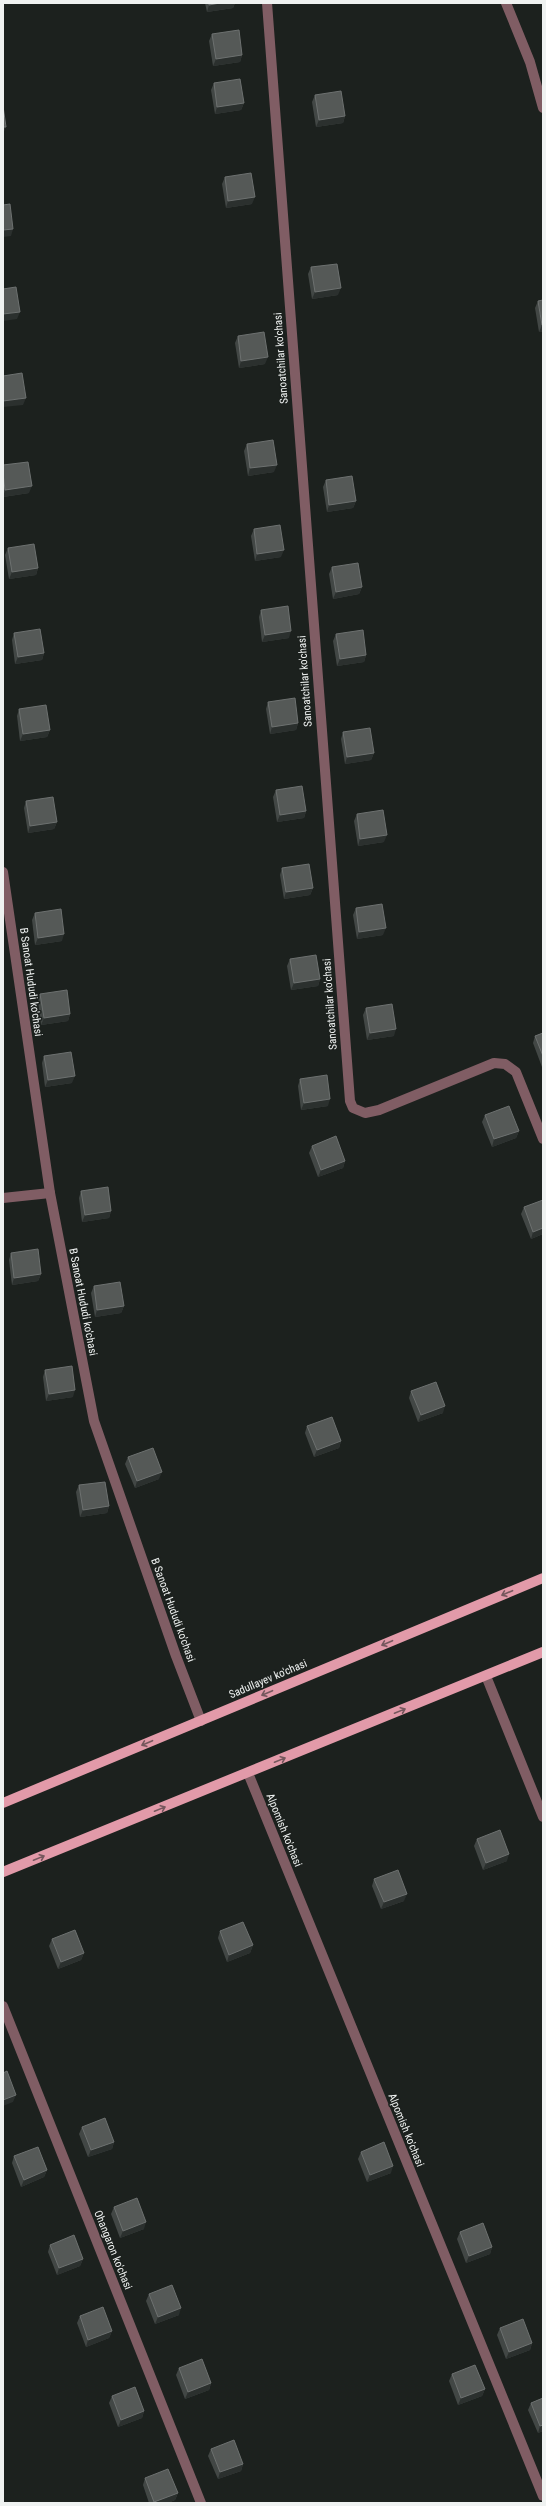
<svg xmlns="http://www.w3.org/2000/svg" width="546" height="2506" viewBox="0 0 546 2506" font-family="'Roboto Condensed',sans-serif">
  <rect width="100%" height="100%" fill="#1c211e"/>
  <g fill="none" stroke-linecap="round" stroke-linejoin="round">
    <g stroke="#805d64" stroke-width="10">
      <polyline points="267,3 350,1101 353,1108 365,1113 379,1110 494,1063 505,1064 516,1072 543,1139"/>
      <polyline points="506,3 530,62 543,108"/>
      <polyline points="3,872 50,1193 94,1421 176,1656 201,1721"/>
      <polyline points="3,1198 50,1193"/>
      <polyline points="486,1676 543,1817"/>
      <polyline points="248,1773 543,2496"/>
      <polyline points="3,2006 201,2503"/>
    </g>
    <g stroke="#e29aa9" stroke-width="10">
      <polyline points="3,1803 543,1578"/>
      <polyline points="3,1872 543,1652"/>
    </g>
  </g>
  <g fill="#424745">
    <polygon points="205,3 235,3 233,8 207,12"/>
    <polygon points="212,34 242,55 240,62 213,66 209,41"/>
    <polygon points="214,83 244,103 241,110 215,114 211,90"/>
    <polygon points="315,95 345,116 343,123 316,127 312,102"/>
    <polygon points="225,177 252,204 226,208 222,184"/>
    <polygon points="311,267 338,295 312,299 308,274"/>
    <polygon points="538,301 543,332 539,332 535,308"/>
    <polygon points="238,336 265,364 239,368 235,343"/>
    <polygon points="247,444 274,472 248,476 244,451"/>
    <polygon points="3,465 29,493 3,497"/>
    <polygon points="326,480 356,501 353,508 327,512 323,487"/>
    <polygon points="254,529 281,557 255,561 251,536"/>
    <polygon points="8,548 38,568 36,575 9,579 5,555"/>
    <polygon points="332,567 362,587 359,594 333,599 329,574"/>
    <polygon points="261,610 289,638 262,642 259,617"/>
    <polygon points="14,633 44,653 42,660 15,664 12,640"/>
    <polygon points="336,634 366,655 364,662 337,666 333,641"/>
    <polygon points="268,702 298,723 296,730 270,734 266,709"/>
    <polygon points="19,709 50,730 47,737 20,741 17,716"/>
    <polygon points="343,732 374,753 371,760 345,764 341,739"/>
    <polygon points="276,790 306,811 304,818 277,822 273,797"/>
    <polygon points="26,801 57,822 54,829 28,833 24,808"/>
    <polygon points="357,814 384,842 358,846 354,821"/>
    <polygon points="282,868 313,888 310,895 284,899 280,875"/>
    <polygon points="356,908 383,935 357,939 353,915"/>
    <polygon points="35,913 62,941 35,945 32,920"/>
    <polygon points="290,959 320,979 318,986 291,990 287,966"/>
    <polygon points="40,994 70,1014 68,1021 41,1025 38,1001"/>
    <polygon points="366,1008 394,1036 367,1040 363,1015"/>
    <polygon points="543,1033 543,1067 542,1067 533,1043 535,1036"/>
    <polygon points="44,1056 72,1083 45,1087 42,1063"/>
    <polygon points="300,1079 328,1106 301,1110 298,1086"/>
    <polygon points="485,1115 519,1131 516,1138 492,1147 482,1122"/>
    <polygon points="312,1146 345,1161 343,1168 318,1177 309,1153"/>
    <polygon points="81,1191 111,1211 109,1218 82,1222 79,1198"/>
    <polygon points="524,1207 543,1234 531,1239 521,1214"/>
    <polygon points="11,1253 41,1274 38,1281 12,1285 9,1260"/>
    <polygon points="94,1286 124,1306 121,1313 95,1317 91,1293"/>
    <polygon points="45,1370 73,1397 46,1401 43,1377"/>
    <polygon points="411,1391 443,1413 418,1422 409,1398"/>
    <polygon points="307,1426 341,1441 339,1448 314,1457 305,1433"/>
    <polygon points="128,1457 159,1479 135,1488 125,1464"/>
    <polygon points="79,1485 109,1506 107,1513 80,1517 76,1492"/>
    <polygon points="477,1839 507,1861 483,1870 474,1846"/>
    <polygon points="374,1879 404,1901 381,1909 372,1886"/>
    <polygon points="220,1931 253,1945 250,1953 227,1962 218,1938"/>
    <polygon points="52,1939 84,1953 81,1960 58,1969 49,1946"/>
    <polygon points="82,2127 114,2142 112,2149 88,2157 79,2134"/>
    <polygon points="361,2152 391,2173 367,2182 358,2159"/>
    <polygon points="14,2156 47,2170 44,2177 21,2187 12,2163"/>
    <polygon points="114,2207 144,2229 120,2238 111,2214"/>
    <polygon points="460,2232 492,2247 490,2254 466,2263 457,2239"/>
    <polygon points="50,2245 83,2259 80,2266 57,2275 48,2252"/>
    <polygon points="149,2294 179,2315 155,2324 146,2301"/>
    <polygon points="80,2316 112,2331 109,2338 86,2347 77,2323"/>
    <polygon points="500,2328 532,2343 530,2350 506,2359 497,2335"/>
    <polygon points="179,2368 211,2383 209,2390 185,2399 176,2375"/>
    <polygon points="452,2374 485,2389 482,2396 458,2405 449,2381"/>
    <polygon points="112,2396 144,2411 142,2418 118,2427 109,2403"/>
    <polygon points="543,2398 543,2431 538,2433 528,2410 531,2403"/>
    <polygon points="211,2449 243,2464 241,2471 218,2479 208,2456"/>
    <polygon points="145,2478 178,2493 175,2500 168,2503 149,2503 143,2485"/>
  </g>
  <g fill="#2b302e">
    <polygon points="220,3 235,3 233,8 207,12 209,5"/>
    <polygon points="242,55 240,62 213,66 216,59"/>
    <polygon points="244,103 241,110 215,114 217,107"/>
    <polygon points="345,116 343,123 316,127 319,120"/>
    <polygon points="3,127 6,127 3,134"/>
    <polygon points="255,197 252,204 226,208 228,201"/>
    <polygon points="13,229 11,236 3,237 3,230"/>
    <polygon points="341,288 338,295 312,299 315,292"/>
    <polygon points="20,312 17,319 3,321 3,314"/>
    <polygon points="542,325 543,325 543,332 539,332"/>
    <polygon points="268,357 265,364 239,368 241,361"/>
    <polygon points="26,398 23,405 3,407 3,401"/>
    <polygon points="277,465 274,472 248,476 250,468"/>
    <polygon points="32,486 29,493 3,497 5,490"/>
    <polygon points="356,501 353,508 327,512 329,505"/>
    <polygon points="284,550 281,557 255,561 257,554"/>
    <polygon points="38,568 36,575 9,579 12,572"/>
    <polygon points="362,587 359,594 333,599 336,592"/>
    <polygon points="291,631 289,638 262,642 265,635"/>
    <polygon points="44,653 42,660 15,664 18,657"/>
    <polygon points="366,655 364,662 337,666 340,659"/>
    <polygon points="298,723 296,730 270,734 272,727"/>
    <polygon points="50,730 47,737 20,741 23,734"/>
    <polygon points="374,753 371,760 345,764 347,757"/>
    <polygon points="306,811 304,818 277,822 280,815"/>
    <polygon points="57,822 54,829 28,833 30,826"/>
    <polygon points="387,835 384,842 358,846 360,839"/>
    <polygon points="313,888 310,895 284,899 286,892"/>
    <polygon points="386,928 383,935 357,939 359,932"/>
    <polygon points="64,934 62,941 35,945 38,938"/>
    <polygon points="320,979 318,986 291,990 294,983"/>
    <polygon points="70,1014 68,1021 41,1025 44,1018"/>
    <polygon points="396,1029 394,1036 367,1040 370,1033"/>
    <polygon points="75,1076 72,1083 45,1087 48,1080"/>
    <polygon points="330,1099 328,1106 301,1110 304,1103"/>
    <polygon points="519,1131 516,1138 492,1147 494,1139"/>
    <polygon points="345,1161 343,1168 318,1177 321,1170"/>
    <polygon points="111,1211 109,1218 82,1222 85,1215"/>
    <polygon points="543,1228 543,1234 531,1239 533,1232"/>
    <polygon points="41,1274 38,1281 12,1285 14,1278"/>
    <polygon points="124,1306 121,1313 95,1317 97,1310"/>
    <polygon points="75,1390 73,1397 46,1401 49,1394"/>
    <polygon points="445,1406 443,1413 418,1422 421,1415"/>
    <polygon points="341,1441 339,1448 314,1457 317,1450"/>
    <polygon points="162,1472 159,1479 135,1488 137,1481"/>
    <polygon points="109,1506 107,1513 80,1517 83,1510"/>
    <polygon points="509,1854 507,1861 483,1870 486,1863"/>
    <polygon points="407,1894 404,1901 381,1909 384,1902"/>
    <polygon points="253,1945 250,1953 227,1962 229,1955"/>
    <polygon points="84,1953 81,1960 58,1969 61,1962"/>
    <polygon points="16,2095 13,2102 3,2106 3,2100"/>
    <polygon points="114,2142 112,2149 88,2157 91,2150"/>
    <polygon points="393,2166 391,2173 367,2182 370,2175"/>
    <polygon points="47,2170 44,2177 21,2187 24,2180"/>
    <polygon points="146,2222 144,2229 120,2238 123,2231"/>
    <polygon points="492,2247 490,2254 466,2263 469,2256"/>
    <polygon points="83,2259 80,2266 57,2275 59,2268"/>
    <polygon points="181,2308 179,2315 155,2324 158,2317"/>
    <polygon points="112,2331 109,2338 86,2347 88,2340"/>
    <polygon points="532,2343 530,2350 506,2359 509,2352"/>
    <polygon points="211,2383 209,2390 185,2399 188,2392"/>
    <polygon points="485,2389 482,2396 458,2405 461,2398"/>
    <polygon points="144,2411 142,2418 118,2427 121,2420"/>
    <polygon points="543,2425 543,2431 538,2433 540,2426"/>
    <polygon points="243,2464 241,2471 218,2479 220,2472"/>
    <polygon points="178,2493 175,2500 168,2503 154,2503 154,2502"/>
  </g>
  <g fill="#555957" stroke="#6d7170">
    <polygon points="209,3 220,3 209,5"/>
    <polygon points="239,30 242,55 216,59 212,34"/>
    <polygon points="240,79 244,103 217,107 214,83"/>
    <polygon points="341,91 345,116 319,120 315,95"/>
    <polygon points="3,106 6,127 3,127"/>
    <polygon points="251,173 255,197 228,201 225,177"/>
    <polygon points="10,204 13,229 3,230 3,205"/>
    <polygon points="337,264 341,288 315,292 311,267"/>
    <polygon points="16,287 20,312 3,314 3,289"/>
    <polygon points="543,300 543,325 542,325 538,301"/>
    <polygon points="264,332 268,357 241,361 238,336"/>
    <polygon points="22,373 26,398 3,401 3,376"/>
    <polygon points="273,440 277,465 250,468 247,444"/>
    <polygon points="28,462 32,486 5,490 3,473 3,465"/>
    <polygon points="352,476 356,501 329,505 326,480"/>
    <polygon points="280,525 284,550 257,554 254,529"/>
    <polygon points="34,544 38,568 12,572 8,548"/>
    <polygon points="358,563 362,587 336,592 332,567"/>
    <polygon points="288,606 291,631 265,635 261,610"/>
    <polygon points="40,629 44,653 18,657 14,633"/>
    <polygon points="363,630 366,655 340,659 336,634"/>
    <polygon points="295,698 298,723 272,727 268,702"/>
    <polygon points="46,705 50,730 23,734 19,709"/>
    <polygon points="370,728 374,753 347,757 343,732"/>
    <polygon points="302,786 306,811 280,815 276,790"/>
    <polygon points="53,797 57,822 30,826 26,801"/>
    <polygon points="383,810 387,835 360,839 357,814"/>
    <polygon points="309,864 313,888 286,892 282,868"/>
    <polygon points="382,904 386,928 359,932 356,908"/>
    <polygon points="61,909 64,934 38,938 35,913"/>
    <polygon points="316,955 320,979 294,983 290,959"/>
    <polygon points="67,990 70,1014 44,1018 40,994"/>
    <polygon points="392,1004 396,1029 370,1033 366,1008"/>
    <polygon points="543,1033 543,1056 535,1036"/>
    <polygon points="71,1052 75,1076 48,1080 44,1056"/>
    <polygon points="327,1075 330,1099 304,1103 300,1079"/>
    <polygon points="509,1106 519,1131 494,1139 485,1115"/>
    <polygon points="336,1136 345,1161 321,1170 312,1146"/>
    <polygon points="108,1187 111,1211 85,1215 81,1191"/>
    <polygon points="543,1200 543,1228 533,1232 524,1207"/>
    <polygon points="38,1249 41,1274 14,1278 11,1253"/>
    <polygon points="120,1282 124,1306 97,1310 94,1286"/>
    <polygon points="72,1366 75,1390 49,1394 45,1370"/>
    <polygon points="436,1382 445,1406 421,1415 411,1391"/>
    <polygon points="332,1417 341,1441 317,1450 307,1426"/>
    <polygon points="153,1448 162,1472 137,1481 128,1457"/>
    <polygon points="105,1482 109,1506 83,1510 79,1485"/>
    <polygon points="500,1830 509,1854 486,1863 477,1839"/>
    <polygon points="398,1870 407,1894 384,1902 374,1879"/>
    <polygon points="243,1922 253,1945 229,1955 220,1931"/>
    <polygon points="75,1930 84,1953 61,1962 52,1939"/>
    <polygon points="7,2071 16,2095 3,2100 3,2073"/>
    <polygon points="105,2118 114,2142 91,2150 82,2127"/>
    <polygon points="384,2142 393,2166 370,2175 361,2152"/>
    <polygon points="38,2147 47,2170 24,2180 14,2156"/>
    <polygon points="137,2198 146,2222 123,2231 114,2207"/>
    <polygon points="483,2223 492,2247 469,2256 460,2232"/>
    <polygon points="74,2235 83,2259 59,2268 50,2245"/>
    <polygon points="172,2285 181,2308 158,2317 149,2294"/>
    <polygon points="103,2307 112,2331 88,2340 80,2316"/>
    <polygon points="523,2319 532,2343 509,2352 500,2328"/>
    <polygon points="202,2359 211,2383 188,2392 179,2368"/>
    <polygon points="475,2365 485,2389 461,2398 452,2374"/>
    <polygon points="135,2387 144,2411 121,2420 112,2396"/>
    <polygon points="543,2398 543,2425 540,2426 531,2403"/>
    <polygon points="234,2440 243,2464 220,2472 211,2449"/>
    <polygon points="168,2469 178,2493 154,2502 145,2478"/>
  </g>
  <defs><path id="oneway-shaft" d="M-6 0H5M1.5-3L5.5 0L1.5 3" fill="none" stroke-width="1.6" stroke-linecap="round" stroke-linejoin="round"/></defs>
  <g stroke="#75575d">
    <use href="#oneway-shaft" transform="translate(507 1593) rotate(157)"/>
    <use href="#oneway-shaft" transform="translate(387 1643) rotate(157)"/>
    <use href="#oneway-shaft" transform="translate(267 1693) rotate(157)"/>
    <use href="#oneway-shaft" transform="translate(400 1711) rotate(-22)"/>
    <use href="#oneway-shaft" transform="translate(147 1743) rotate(157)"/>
    <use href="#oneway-shaft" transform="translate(280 1760) rotate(-22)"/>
    <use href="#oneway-shaft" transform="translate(160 1809) rotate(-22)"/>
    <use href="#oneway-shaft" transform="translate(39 1858) rotate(-22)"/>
  </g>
  <g text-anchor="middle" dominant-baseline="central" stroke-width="3" stroke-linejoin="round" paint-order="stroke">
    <g font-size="11" fill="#eff2f1" stroke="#1c211e">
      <text transform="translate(281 358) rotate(-94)">Sanoatchilar ko'chasi</text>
      <text transform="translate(305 681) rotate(-94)">Sanoatchilar ko'chasi</text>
      <text transform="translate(31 982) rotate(82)">B Sanoat Hududi ko'chasi</text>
      <text transform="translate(330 1004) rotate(-94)">Sanoatchilar ko'chasi</text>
      <text transform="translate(83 1302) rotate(79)">B Sanoat Hududi ko'chasi</text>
      <text transform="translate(173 1610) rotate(70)">B Sanoat Hududi ko'chasi</text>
      <text transform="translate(268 1679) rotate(-23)">Sadullayev ko'chasi</text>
      <text transform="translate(284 1830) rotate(68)">Alpomish ko'chasi</text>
      <text transform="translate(406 2130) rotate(68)">Alpomish ko'chasi</text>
      <text transform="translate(113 2250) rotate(68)">Ohangaron ko'chasi</text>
    </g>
  </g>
  <rect width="546" height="2506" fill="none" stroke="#eff2f1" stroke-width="8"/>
</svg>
